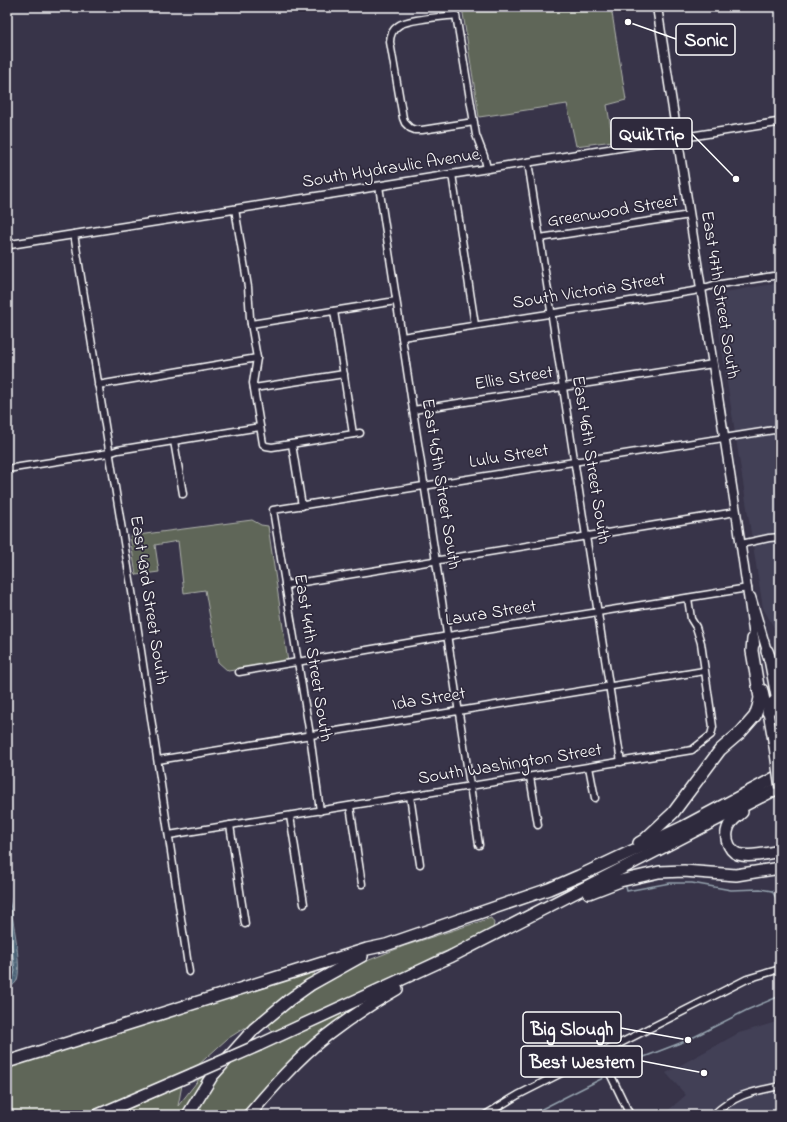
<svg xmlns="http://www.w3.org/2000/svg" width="787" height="1122" viewBox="0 0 787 1122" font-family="'Indie Flower',sans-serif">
  <defs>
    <pattern id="water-ripples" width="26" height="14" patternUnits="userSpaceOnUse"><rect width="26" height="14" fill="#4c6377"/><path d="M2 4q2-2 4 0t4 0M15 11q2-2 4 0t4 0" fill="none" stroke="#677a8b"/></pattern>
  </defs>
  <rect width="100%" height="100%" fill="#383449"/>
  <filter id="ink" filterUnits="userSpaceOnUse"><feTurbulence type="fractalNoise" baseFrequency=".025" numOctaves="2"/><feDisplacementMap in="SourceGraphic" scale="8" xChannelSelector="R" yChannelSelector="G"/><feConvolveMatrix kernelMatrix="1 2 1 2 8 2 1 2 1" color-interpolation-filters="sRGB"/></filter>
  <g filter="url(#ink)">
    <g fill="#434057">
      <polygon points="780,283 780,638 763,608 713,294"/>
      <polygon points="780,1021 780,1115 663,1115 686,1095 666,1073 739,1033"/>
    </g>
    <g fill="#5f6659" stroke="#afb2ac">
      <polygon points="462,7 611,7 626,100 607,105 613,141 576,146 567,104 479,117"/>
      <polygon points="252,520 261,525 268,526 288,662 228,671 218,662 205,590 184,593 178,541 155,545 159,572 136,575 130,536"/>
      <polygon points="491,918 494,923 493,928 455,948 439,954 397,977 273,1033 268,1024 308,994 352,967 404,946"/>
      <polygon points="314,973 315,975 296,988 251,1024 227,1039 196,1067 113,1105 84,1115 7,1115 7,1068 280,982 304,975"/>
      <path d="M360 1005C346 1016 331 1025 317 1036 289 1060 265 1086 243 1115H193L199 1105 227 1064Z"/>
      <polygon points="200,1078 205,1078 181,1115 115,1115 182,1085 178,1106"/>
    </g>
    <path fill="url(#water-ripples)" stroke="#94a1ad" d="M7 889C10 904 24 971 16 982 14 985 10 987 7 990Z"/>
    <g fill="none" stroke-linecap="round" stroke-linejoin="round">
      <polyline stroke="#b7c1c9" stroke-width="1" points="7,912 15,971 13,979 7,985"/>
      <g stroke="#94a1ad" stroke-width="1.5">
        <polyline points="626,887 627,891 670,883 692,883 731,890 760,889 772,891 776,898 780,918"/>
        <polyline points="620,1070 644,1057 688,1040 747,1010 780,996"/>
        <polyline points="530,1115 603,1078"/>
      </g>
      <g stroke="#fff" stroke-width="9">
        <g id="minor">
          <path d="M474 122 422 130H415L410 128 405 123 403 118 390 42C390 36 392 30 398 26 406 19 444 17 456 15L476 135 484 156 487 168"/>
          <polyline points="528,162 621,762"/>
          <polyline points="452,174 475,325"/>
          <polyline points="379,186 479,845"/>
          <polyline points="235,209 248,287 250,318 257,358 253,383 263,444 266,446 272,447 360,433"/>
          <polyline points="74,234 134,604 189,972"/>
          <polyline points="540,238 690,215"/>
          <polyline points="334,311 353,434"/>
          <polyline points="251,324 396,301"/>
          <polyline points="402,337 694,291 714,285 780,275"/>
          <polyline points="98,385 257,358"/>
          <polyline points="254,388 344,374"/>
          <polyline points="413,410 713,364"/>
          <polyline points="174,441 183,494"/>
          <polyline points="292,444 302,506"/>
          <polyline points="7,469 109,453 118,450 260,427"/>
          <polyline points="741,544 769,538 780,537"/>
          <polyline points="285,585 736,512"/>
          <polyline points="239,672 448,636 748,588"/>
          <polyline points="158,760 704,671"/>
          <polyline points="589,767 595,798"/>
          <polyline points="530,777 538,825"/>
          <polyline points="410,796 420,864"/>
          <polyline points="350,806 362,884"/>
          <polyline points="320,811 310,735 273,510 780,429"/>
          <polyline points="290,816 304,904"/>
          <polyline points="230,825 245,924"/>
          <polyline points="169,835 692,750 711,735 713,727 701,643 696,627 691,619 688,598"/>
          <polyline points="600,1053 630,1115"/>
          <polyline points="485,1115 518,1095 747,979 780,969"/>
          <path d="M713 1115C736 1094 751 1092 780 1086"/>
        </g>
      </g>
      <g stroke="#fff" stroke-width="10">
        <polyline id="tertiary" points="7,245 351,191 379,186 780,122"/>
      </g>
      <g stroke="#fff" stroke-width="11">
        <g id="secondary">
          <polyline points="657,7 736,512 755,644"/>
          <polyline points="751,597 767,651 776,699"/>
          <polyline points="763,689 768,712"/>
        </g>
      </g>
      <g stroke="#fff" stroke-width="12">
        <g id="primary">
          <polyline points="776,699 780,718"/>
          <polyline points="768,712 774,746"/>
        </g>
      </g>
      <g stroke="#fff" stroke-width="14">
        <g id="motorway">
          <polyline points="767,651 771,662 780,676"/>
          <polyline points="768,712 773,703 780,697"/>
          <path d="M742 812C737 817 730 821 728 828 724 839 730 854 742 855 755 857 768 853 780 851"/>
          <polyline points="639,843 644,840 673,813 720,750 741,732 755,716 758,707 760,698 752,651 753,639"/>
          <polyline points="589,893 620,881 659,872 684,871 736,875 780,868"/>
          <polyline points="259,1045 450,957 780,787"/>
          <polyline points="7,1062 367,949 386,945 549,889 579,876 683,827 780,775"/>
          <polyline points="98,1115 193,1074"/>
          <polyline points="188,1115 212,1076 254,1029 289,1000 310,985 362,956"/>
          <path d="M249 1115C273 1087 297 1059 326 1036 348 1019 372 1003 397 989"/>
        </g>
      </g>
      <use href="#minor" stroke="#2f2a3d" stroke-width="6"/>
      <use href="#tertiary" stroke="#2f2a3d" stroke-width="7"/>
      <use href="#secondary" stroke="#2f2a3d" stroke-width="8"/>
      <use href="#primary" stroke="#2f2a3d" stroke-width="9"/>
      <use href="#motorway" stroke="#2f2a3d" stroke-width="11"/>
      <g stroke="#fff" stroke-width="12" stroke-linecap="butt">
        <polyline id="primary-bridge" points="774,746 780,788"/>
      </g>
      <g stroke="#fff" stroke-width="14" stroke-linecap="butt">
        <polyline id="motorway-bridge" points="193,1074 259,1045"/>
      </g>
      <use href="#primary-bridge" stroke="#2f2a3d" stroke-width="9"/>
      <use href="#motorway-bridge" stroke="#2f2a3d" stroke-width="11"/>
    </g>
  </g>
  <g text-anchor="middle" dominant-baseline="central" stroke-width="3.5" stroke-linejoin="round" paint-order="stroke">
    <g font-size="18" fill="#fff" stroke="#2f2a3d">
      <text transform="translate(391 169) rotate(-9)">South Hydraulic Avenue</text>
      <text transform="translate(613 212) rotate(-9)">Greenwood Street</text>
      <text transform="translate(589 292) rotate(-9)">South Victoria Street</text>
      <text transform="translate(719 295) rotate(81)">East 47th Street South</text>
      <text transform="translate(514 379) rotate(-9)">Ellis Street</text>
      <text transform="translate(509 457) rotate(-9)">Lulu Street</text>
      <text transform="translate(590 460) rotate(81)">East 46th Street South</text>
      <text transform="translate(440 484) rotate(81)">East 45th Street South</text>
      <text transform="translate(148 600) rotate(81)">East 43rd Street South</text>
      <text transform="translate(491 614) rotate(-9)">Laura Street</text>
      <text transform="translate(312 658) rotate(81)">East 44th Street South</text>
      <text transform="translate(429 700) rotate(-9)">Ida Street</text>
      <text transform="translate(510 765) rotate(-9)">South Washington Street</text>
    </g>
  </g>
  <path fill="none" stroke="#fff" stroke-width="1.5" d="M628 22L676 39M736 179L692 134M688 1040L621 1028M704 1073L642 1061"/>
  <g fill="#fff" stroke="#2f2a3d" stroke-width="1.5">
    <circle cx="628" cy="22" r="4"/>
    <circle cx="736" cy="179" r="4"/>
    <circle cx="688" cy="1040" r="4"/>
    <circle cx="704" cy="1073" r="4"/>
  </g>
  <g fill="#2f2a3d" stroke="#fff" stroke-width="1.5">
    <rect x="676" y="24" width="59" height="31" rx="4"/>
    <rect x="611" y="118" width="81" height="31" rx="4"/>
    <rect x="523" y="1012" width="98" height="31" rx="4"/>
    <rect x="521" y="1046" width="121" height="31" rx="4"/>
  </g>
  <g font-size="19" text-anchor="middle" font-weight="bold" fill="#fff">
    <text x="706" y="46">Sonic</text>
    <text x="652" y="140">QuikTrip</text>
    <text x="572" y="1035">Big Slough</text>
    <text x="582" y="1068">Best Western</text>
  </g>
  <rect width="787" height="1122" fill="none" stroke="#2f2a3d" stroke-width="24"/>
  <rect x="12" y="12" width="763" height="1098" fill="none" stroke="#fff" stroke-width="1.5" filter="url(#ink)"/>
</svg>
